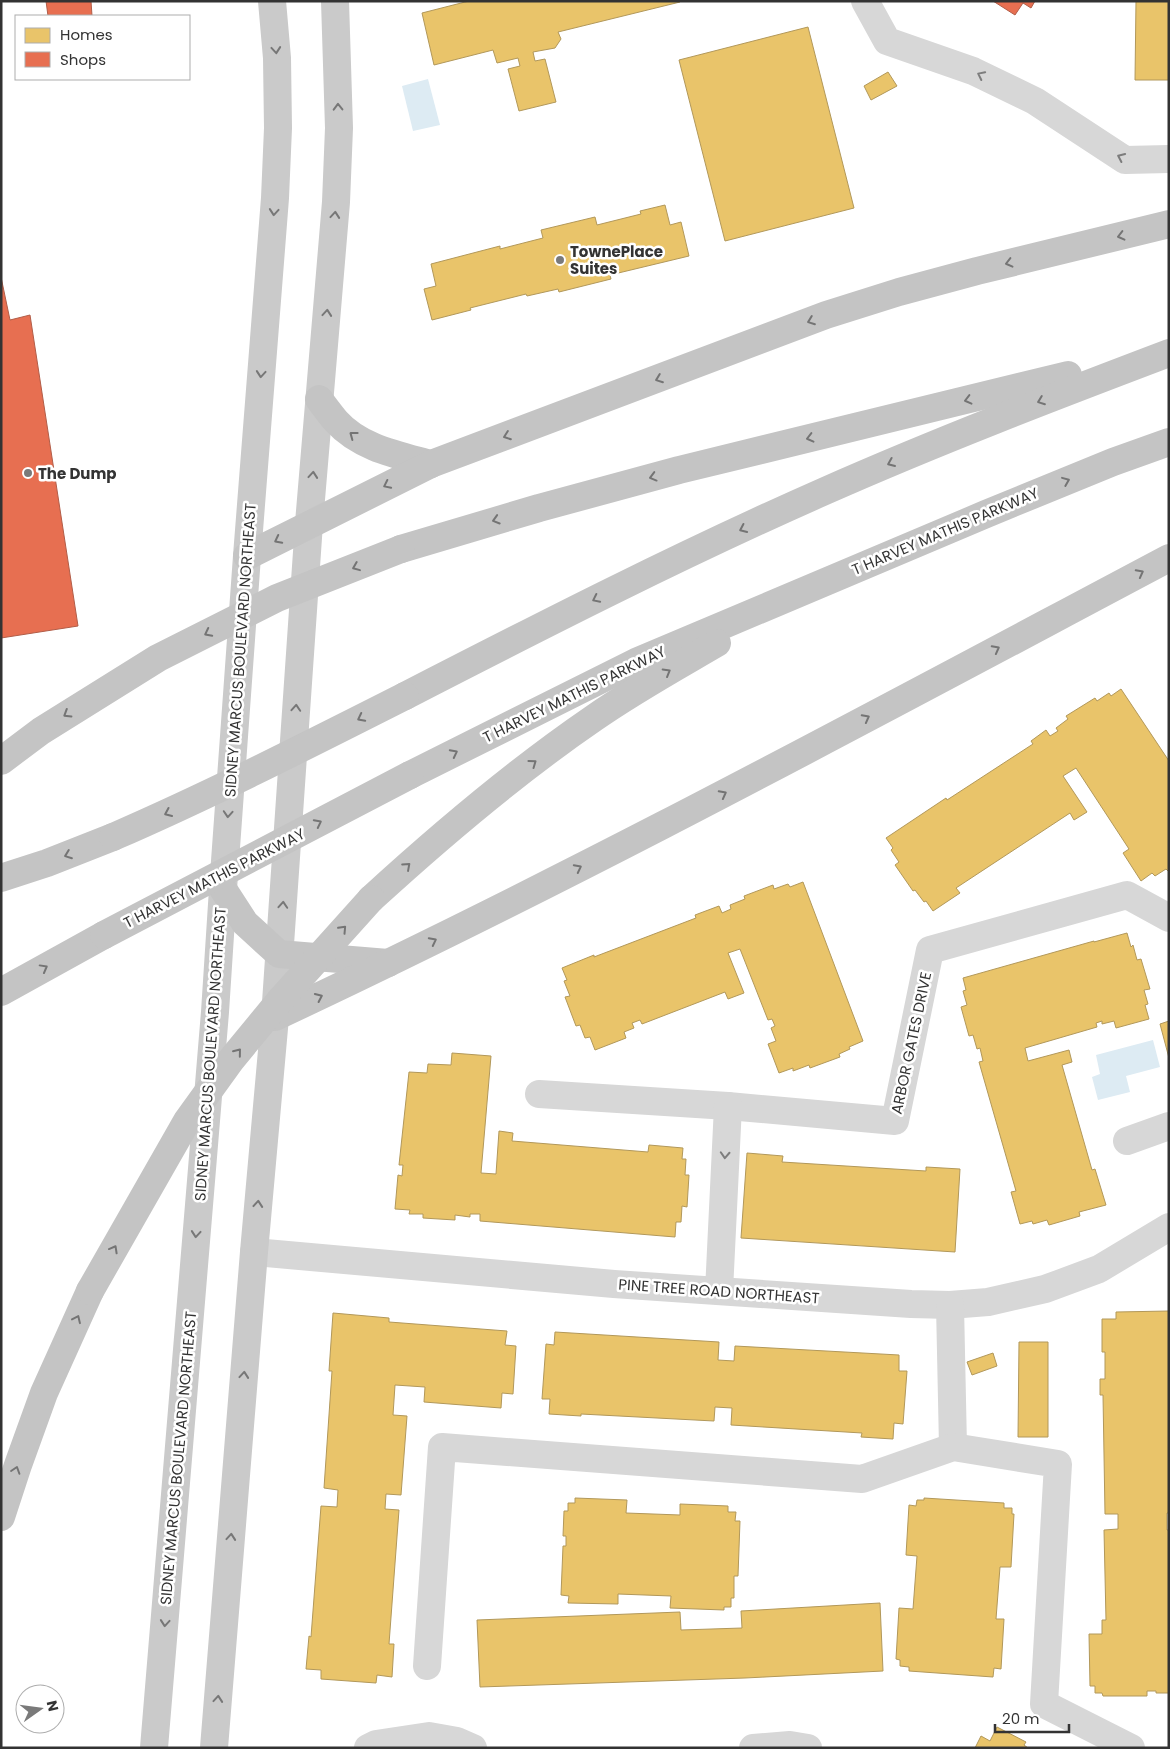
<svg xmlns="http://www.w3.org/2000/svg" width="1170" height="1749" viewBox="0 0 1170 1749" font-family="Poppins,sans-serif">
  <rect width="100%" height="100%" fill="#fff"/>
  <g fill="#ddebf3">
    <polygon points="428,79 440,125 413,131 402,86"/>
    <polygon points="1153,1040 1160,1067 1126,1076 1130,1092 1098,1100 1092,1077 1100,1074 1096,1055"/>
  </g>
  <g fill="#e9c46a" stroke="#b2985a">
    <polygon points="469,1 680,1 680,2 558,32 561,39 555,48 533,52 535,61 545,59 556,102 519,111 508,69 520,66 518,58 497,63 493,50 434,65 422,13"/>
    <polygon points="1136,1 1169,1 1169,80 1135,80"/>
    <polygon points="808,27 854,208 725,241 679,60"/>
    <polygon points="888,72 897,86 871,100 864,86"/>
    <polygon points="665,205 670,225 681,222 689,256 610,275 611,279 559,292 558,289 527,296 526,294 470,308 471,310 432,320 424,289 436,286 431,264 500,246 500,249 543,238 541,230 595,217 597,225 641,214 640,211"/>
    <polygon points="1121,689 1169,761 1169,872 1166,869 1155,876 1152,873 1141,881 1123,853 1129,849 1076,768 1063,776 1087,812 1074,820 1070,813 956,888 960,893 933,911 926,901 924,902 915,890 913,891 895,865 899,862 891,850 893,848 886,838 946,798 947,800 1033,744 1031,741 1046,730 1050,736 1058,731 1056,728 1068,719 1066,716 1095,698 1097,701 1109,693 1111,696"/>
    <polygon points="803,882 863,1041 849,1047 850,1049 839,1054 840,1057 810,1068 809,1065 793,1071 793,1068 779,1073 768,1044 776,1041 771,1028 775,1026 772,1019 768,1020 740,949 728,953 744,993 728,999 725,992 642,1024 640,1020 632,1023 634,1028 624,1032 626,1038 595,1050 590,1037 585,1038 580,1025 576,1026 565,997 570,996 564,981 567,980 562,968 594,955 594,957 696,918 695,915 719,906 722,913 731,909 730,905 745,899 744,896 773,885 774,889 788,884 790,887"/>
    <polygon points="1127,933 1131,947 1133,945 1137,960 1141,959 1150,989 1144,990 1148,1004 1145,1005 1149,1019 1116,1028 1114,1021 1102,1024 1102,1021 1096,1023 1097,1027 1025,1048 1028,1061 1069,1050 1072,1062 1062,1065 1092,1170 1095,1169 1106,1205 1079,1212 1080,1216 1049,1225 1047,1220 1033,1224 1032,1221 1020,1224 1011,1192 1016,1191 979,1062 983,1061 980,1048 977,1049 973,1035 969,1036 961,1007 967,1005 963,991 966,990 963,978 1094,941 1094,942"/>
    <polygon points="1169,1021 1169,1058 1160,1024"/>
    <polygon points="452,1053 491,1056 481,1173 496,1174 499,1131 513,1133 512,1141 648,1152 649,1145 683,1148 682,1159 686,1159 685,1175 689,1175 687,1207 682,1206 681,1222 676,1222 675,1237 480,1221 480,1214 470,1214 470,1217 455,1215 455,1220 423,1218 423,1214 409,1214 410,1210 395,1209 398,1175 402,1176 403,1165 399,1165 409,1072 427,1073 428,1064 451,1065"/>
    <polygon points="747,1153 783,1156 782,1162 926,1171 926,1167 960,1169 955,1252 741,1238"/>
    <polygon points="1169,1311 1169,1513 1167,1513 1167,1530 1169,1530 1169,1693 1156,1693 1156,1691 1147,1691 1147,1696 1103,1696 1102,1693 1095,1693 1095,1686 1090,1686 1089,1634 1102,1634 1102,1620 1106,1620 1104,1530 1118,1529 1118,1514 1105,1514 1103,1395 1100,1395 1100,1379 1105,1379 1105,1352 1102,1352 1102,1319 1116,1319 1116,1312"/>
    <polygon points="333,1313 389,1318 389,1322 507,1331 505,1345 516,1346 513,1394 502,1393 501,1408 424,1402 425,1387 395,1385 393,1415 407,1416 401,1495 386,1494 385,1509 399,1510 389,1644 394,1644 392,1677 377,1675 376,1683 321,1679 321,1670 306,1669 309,1636 311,1637 321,1506 337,1507 338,1490 324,1488 332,1371 329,1371"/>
    <polygon points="555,1332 719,1342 718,1360 734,1361 735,1346 899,1355 899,1371 907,1371 903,1424 894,1423 893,1439 861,1437 862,1433 731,1425 732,1408 715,1407 714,1421 581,1414 581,1416 549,1414 550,1399 542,1399 546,1344 554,1345"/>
    <polygon points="1019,1342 1048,1342 1048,1437 1018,1437"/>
    <polygon points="993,1353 997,1366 972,1375 967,1362"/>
    <polygon points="575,1498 627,1500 626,1513 680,1515 680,1504 728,1506 728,1512 736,1512 735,1521 740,1521 738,1576 734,1576 734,1598 731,1598 731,1607 724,1607 724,1610 670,1608 671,1596 618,1594 618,1604 568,1603 569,1596 561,1595 563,1546 566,1546 566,1536 563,1536 564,1511 568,1511 568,1503 575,1503"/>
    <polygon points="924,1498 1004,1503 1004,1508 1012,1508 1012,1514 1014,1514 1011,1567 1000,1567 996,1619 1004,1619 1001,1669 994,1668 993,1677 909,1671 909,1667 900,1666 900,1660 896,1659 899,1608 913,1609 917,1556 906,1555 909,1505 916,1506 917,1500 924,1500"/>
    <polygon points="880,1603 883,1671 745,1678 480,1687 477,1620 680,1612 681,1630 742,1628 741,1611"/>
    <polygon points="997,1727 1026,1742 1024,1745 1028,1748 975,1748 981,1736 990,1741"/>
  </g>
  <g fill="#e76f51" stroke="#b15d48">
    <polygon points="46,1 91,1 92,16 48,16"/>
    <polygon points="993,1 1035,1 1031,8 1023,3 1015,15"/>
    <polygon points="1,277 10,320 30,315 78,626 1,638"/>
  </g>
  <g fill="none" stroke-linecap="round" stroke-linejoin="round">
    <g stroke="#d7d7d7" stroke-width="28">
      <polyline points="865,1 887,41 973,71 1035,101 1125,160 1169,159"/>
      <polyline points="539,1094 728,1106 895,1121 930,950 1127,895 1169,918"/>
      <polyline points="1127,1141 1169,1126"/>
      <polyline points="254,1252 614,1284 911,1304 950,1305 988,1302 1045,1289 1099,1269 1169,1227"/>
      <polyline points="719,1291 728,1106"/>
      <polyline points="950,1305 953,1447"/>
      <polyline points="427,1666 442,1447 862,1479 953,1447 1058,1464 1044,1704 1131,1748"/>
      <polyline points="368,1748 376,1744 429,1736 457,1741 473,1748"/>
      <polyline points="753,1748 790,1745 808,1748"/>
    </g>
    <g stroke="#cacaca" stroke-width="28">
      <polyline points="154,1748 215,1012 223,889 247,556 275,198 278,128 277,58 272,1"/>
      <polyline points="214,1748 254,1252 275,1017 309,523 336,202 339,128 335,1"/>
    </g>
    <g stroke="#c4c4c4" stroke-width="28">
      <path d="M319 399C325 407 330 414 336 421 360 448 398 455 431 464"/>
      <polyline points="401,549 539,508 679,470 1068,375"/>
      <polyline points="247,556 431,464 826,315 899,292 977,271 1169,224"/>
      <path d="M405 696C543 625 682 554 825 491 938 441 1053 397 1169 353"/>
      <polyline points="410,775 636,662 986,514 1113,462 1169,442"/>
      <polyline points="1,878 47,863 113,837"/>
      <polyline points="223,889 245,923 279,954 388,963"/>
      <path d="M371 899C442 834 515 772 594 718 634 690 676 667 717 643"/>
      <polyline points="1,992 104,935"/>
      <path d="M275 1017C578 875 873 715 1169 558"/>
      <polyline points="1,1517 18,1465 44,1393 90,1291"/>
    </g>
    <g stroke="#c4c4c4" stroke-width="28">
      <polyline points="1,761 41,731 158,658 277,598 401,549"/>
      <path d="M113 837C212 794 308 745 405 696"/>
      <polyline points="104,935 410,775"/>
      <polyline points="90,1291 187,1121 231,1060 282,998 371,899"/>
    </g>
  </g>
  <defs><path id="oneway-chevron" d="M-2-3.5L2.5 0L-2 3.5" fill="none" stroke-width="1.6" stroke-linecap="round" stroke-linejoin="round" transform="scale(1.25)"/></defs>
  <g stroke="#777">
    <use href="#oneway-chevron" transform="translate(276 50) rotate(85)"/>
    <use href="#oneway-chevron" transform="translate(338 107) rotate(-91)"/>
    <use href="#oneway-chevron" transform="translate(274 212) rotate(95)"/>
    <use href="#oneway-chevron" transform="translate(335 215) rotate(-85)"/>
    <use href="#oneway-chevron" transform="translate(327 313) rotate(-85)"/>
    <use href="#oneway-chevron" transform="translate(261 374) rotate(95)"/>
    <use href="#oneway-chevron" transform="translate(313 475) rotate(-85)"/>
    <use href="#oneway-chevron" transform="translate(296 708) rotate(-86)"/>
    <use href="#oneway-chevron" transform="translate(228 814) rotate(94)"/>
    <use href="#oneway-chevron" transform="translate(283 905) rotate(-86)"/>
    <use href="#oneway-chevron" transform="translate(258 1204) rotate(-85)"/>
    <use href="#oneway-chevron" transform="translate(196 1234) rotate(95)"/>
    <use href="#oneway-chevron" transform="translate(244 1375) rotate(-85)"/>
    <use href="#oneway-chevron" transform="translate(231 1537) rotate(-85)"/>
    <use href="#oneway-chevron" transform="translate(165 1623) rotate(95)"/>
    <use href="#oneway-chevron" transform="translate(218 1699) rotate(-85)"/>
  </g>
  <g stroke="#7d7d7d">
    <use href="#oneway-chevron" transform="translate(981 75) rotate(-154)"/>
    <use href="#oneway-chevron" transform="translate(1121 157) rotate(-155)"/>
    <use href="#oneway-chevron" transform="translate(725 1155) rotate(93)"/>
  </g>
  <g stroke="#747474">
    <use href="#oneway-chevron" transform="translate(1121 236) rotate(166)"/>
    <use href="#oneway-chevron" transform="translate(1009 263) rotate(166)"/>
    <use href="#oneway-chevron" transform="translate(811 321) rotate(159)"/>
    <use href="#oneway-chevron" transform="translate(659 379) rotate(159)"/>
    <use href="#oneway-chevron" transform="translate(968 400) rotate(166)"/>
    <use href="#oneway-chevron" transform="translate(1041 401) rotate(159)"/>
    <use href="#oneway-chevron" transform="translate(353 435) rotate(-143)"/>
    <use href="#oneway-chevron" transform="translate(507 436) rotate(160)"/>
    <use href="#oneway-chevron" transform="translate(810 438) rotate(166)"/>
    <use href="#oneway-chevron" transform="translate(891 463) rotate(157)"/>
    <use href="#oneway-chevron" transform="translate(653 477) rotate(165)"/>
    <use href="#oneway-chevron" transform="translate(1066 481) rotate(-22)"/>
    <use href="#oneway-chevron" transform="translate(387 485) rotate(154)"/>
    <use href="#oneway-chevron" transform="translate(496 520) rotate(163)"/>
    <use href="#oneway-chevron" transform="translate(743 529) rotate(155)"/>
    <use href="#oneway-chevron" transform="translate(278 540) rotate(153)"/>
    <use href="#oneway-chevron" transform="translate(356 567) rotate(158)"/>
    <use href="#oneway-chevron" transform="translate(1140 573) rotate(-28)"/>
    <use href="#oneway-chevron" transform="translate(596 599) rotate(154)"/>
    <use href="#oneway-chevron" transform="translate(208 633) rotate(153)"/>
    <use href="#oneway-chevron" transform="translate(996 649) rotate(-28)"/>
    <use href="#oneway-chevron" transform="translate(667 672) rotate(-30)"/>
    <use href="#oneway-chevron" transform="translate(67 714) rotate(148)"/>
    <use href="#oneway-chevron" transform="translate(361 718) rotate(153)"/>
    <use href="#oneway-chevron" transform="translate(866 718) rotate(-28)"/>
    <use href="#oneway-chevron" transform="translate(454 753) rotate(-27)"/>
    <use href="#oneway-chevron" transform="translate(533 763) rotate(-36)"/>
    <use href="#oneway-chevron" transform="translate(723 794) rotate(-28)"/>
    <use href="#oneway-chevron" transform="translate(168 813) rotate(156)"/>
    <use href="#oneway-chevron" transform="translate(318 823) rotate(-27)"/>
    <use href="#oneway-chevron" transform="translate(68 855) rotate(159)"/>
    <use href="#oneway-chevron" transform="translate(407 866) rotate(-42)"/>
    <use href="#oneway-chevron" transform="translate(578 868) rotate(-27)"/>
    <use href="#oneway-chevron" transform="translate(343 929) rotate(-47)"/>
    <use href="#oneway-chevron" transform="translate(433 941) rotate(-27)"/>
    <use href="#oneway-chevron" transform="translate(44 968) rotate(-29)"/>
    <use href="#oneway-chevron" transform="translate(319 997) rotate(-25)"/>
    <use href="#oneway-chevron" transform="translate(238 1052) rotate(-51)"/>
    <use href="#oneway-chevron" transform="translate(114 1249) rotate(-61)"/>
    <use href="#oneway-chevron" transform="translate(77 1319) rotate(-65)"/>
    <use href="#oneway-chevron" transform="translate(16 1470) rotate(-72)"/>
  </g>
  <g fill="#7a7a7a" stroke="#fff" stroke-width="2">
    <circle cx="560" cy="260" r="5"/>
    <circle cx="28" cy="473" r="5"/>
  </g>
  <g text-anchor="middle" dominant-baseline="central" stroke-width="5" stroke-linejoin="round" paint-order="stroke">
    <g font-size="15" font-weight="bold" fill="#333" stroke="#fff" text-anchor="start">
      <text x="570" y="251">TownePlace<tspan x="570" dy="17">Suites</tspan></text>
      <text x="38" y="473">The Dump</text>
    </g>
    <g font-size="15" fill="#333" stroke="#fff">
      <text transform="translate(945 531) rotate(-23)">T HARVEY MATHIS PARKWAY</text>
      <text transform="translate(240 650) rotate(-86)">SIDNEY MARCUS BOULEVARD NORTHEAST</text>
      <text transform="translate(574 694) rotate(-26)">T HARVEY MATHIS PARKWAY</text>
      <text transform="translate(214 878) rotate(-27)">T HARVEY MATHIS PARKWAY</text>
      <text transform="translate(911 1043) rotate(-78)">ARBOR GATES DRIVE</text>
      <text transform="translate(210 1054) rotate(-86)">SIDNEY MARCUS BOULEVARD NORTHEAST</text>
      <text transform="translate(719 1291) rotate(4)">PINE TREE ROAD NORTHEAST</text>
      <text transform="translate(178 1458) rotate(-85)">SIDNEY MARCUS BOULEVARD NORTHEAST</text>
    </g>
  </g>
  <rect width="1170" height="1749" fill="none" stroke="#333333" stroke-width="5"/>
  <rect x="15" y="15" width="175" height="65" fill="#ffffff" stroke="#adadad"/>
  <rect x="25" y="28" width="25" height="15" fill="#e9c46a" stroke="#adadad"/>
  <text x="60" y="40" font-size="15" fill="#333333">Homes</text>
  <rect x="25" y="52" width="25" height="15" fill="#e76f51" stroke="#adadad"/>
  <text x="60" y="65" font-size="15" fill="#333333">Shops</text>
  <g transform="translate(40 1709) rotate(76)"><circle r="24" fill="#ffffff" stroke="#adadad"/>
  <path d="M0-4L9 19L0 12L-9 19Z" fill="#7a7a7a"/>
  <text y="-8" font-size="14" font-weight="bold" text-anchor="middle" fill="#333333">N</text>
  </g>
  <path d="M995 1724v8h74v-8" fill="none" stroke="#333333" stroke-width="2.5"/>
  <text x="1002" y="1724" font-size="15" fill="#333333" stroke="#ffffff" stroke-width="4" paint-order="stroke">20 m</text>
</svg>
